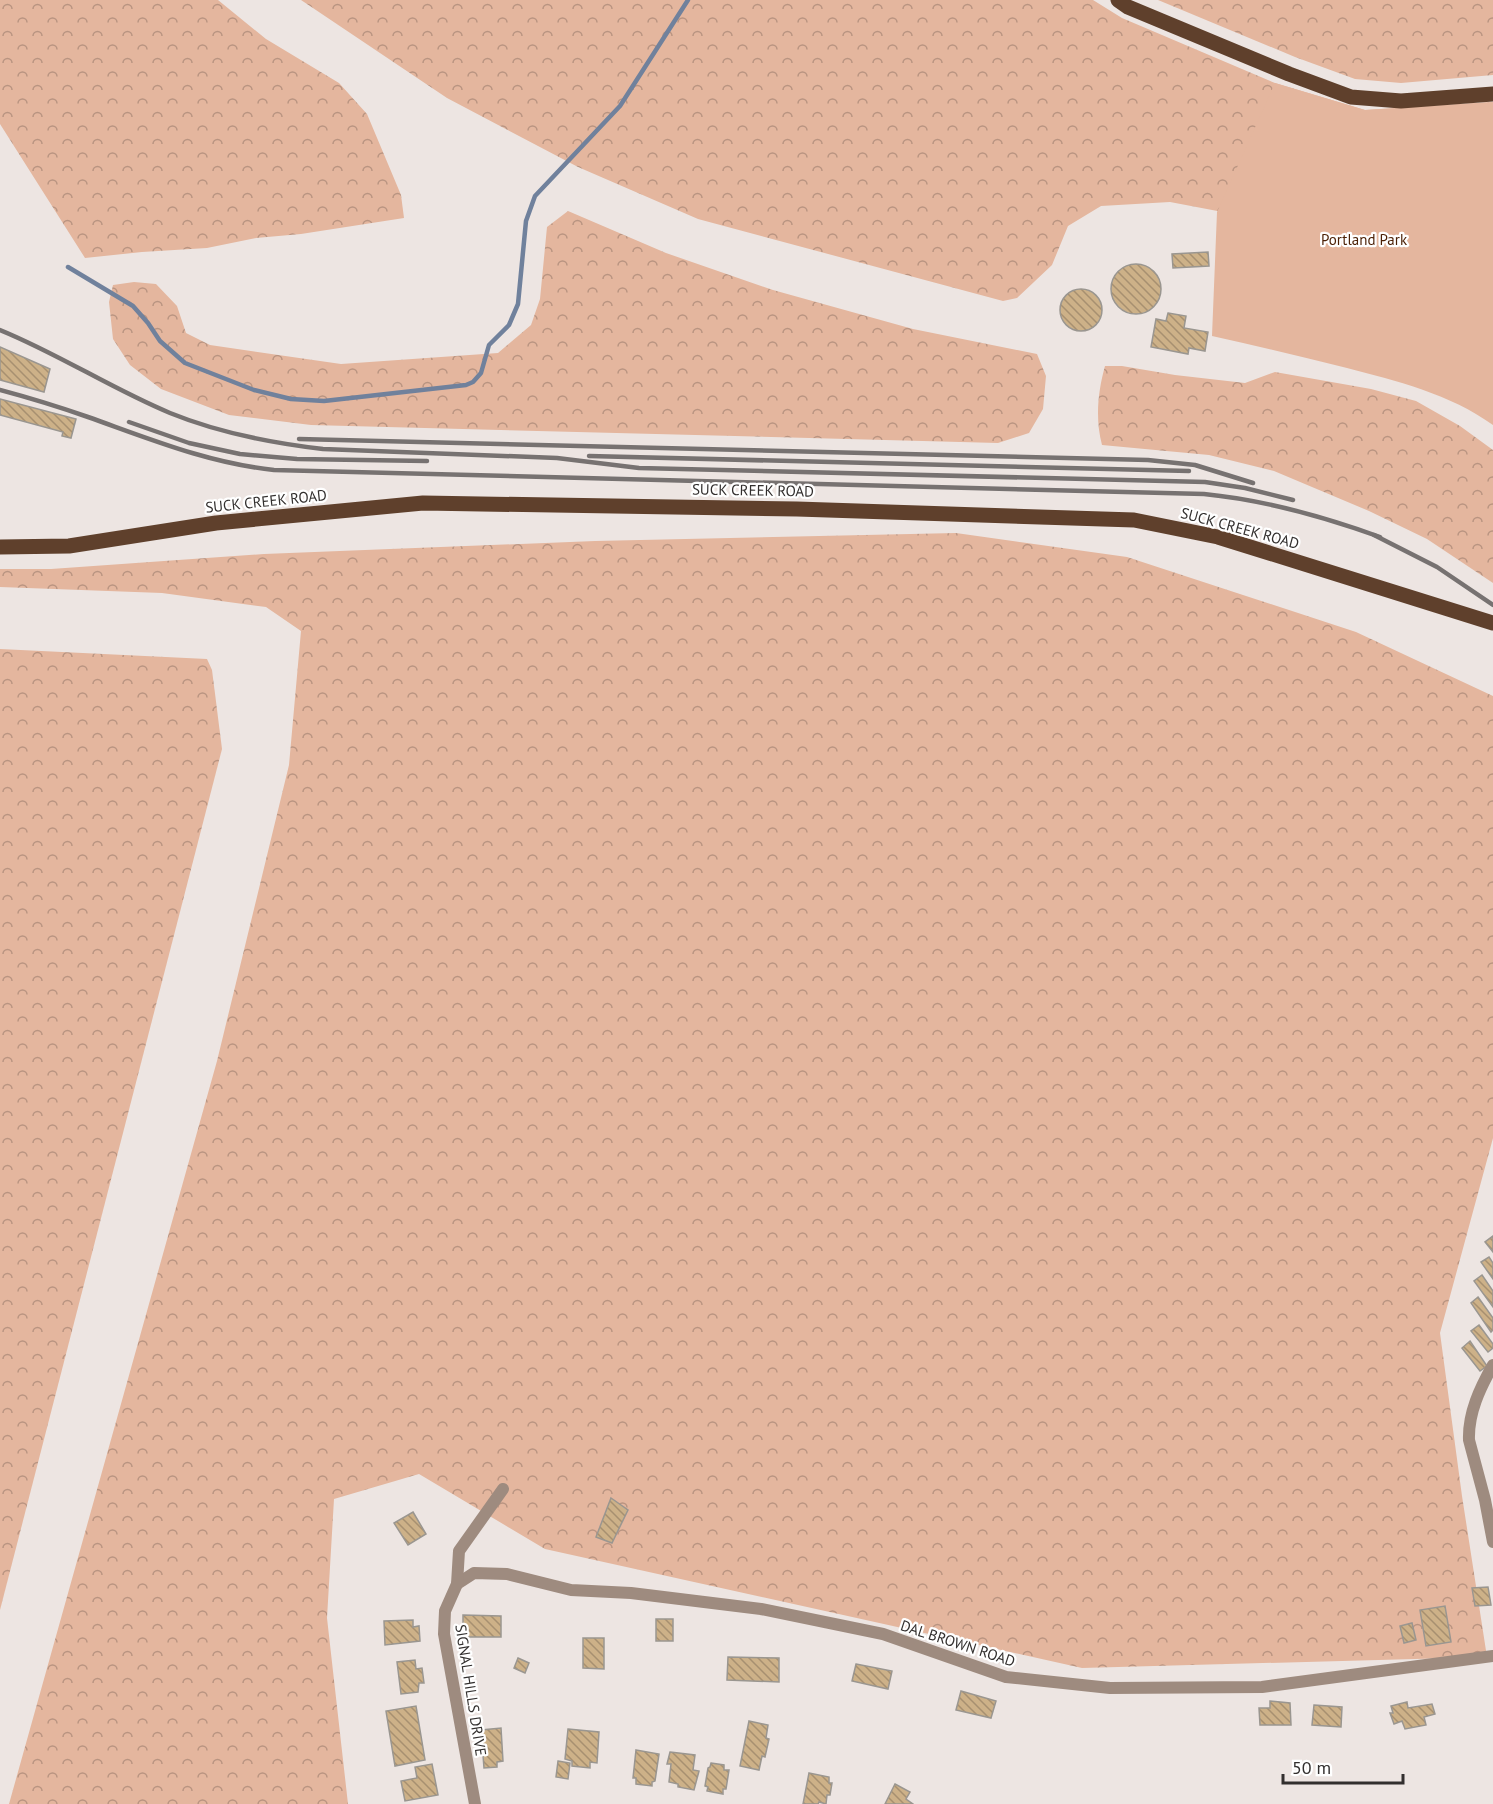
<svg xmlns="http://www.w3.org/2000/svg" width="1493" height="1804" viewBox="0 0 1493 1804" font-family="'PT Sans',sans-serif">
  <defs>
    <pattern id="forest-crowns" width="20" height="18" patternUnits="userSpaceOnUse" patternTransform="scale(1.5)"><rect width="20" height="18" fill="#e4b69e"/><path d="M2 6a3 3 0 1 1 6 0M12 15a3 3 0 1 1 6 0" fill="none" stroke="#b99481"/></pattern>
    <pattern id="building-back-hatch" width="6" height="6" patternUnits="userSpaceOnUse" patternTransform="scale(1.5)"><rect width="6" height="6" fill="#cdb188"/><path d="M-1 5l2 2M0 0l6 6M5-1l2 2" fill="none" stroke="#a79070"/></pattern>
  </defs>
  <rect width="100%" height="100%" fill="#ede5e2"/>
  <g fill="url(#forest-crowns)">
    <polygon points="0,0 218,0 266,39 339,83 367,114 401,195 404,218 301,234 256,238 207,248 142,252 85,258 0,124"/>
    <polygon points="301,0 1093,0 1122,18 1275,83 1365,110 1493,102 1249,217 1170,202 1101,206 1068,226 1052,265 1017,298 1003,301 698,219 578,167 447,98"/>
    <polygon points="1158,0 1493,0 1493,75 1401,83 1355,79 1295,57"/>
    <polygon points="568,211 666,253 773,290 913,329 1037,354 1046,376 1043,409 1029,433 998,443 311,425 229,415 161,389 130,365 113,339 109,302 113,285 134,282 156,284 177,306 186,333 210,345 341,364 498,353 531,325 540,299 547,227"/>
    <path d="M1105 366H1122L1175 375 1245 383 1275 372 1371 389 1416 401 1460 426 1493 450V583L1427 539 1369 511 1274 471 1209 455 1102 445C1095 419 1098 391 1105 366Z"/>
    <polygon points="956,533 1127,557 1356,632 1493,696 1493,1138 1440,1333 1462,1496 1487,1657 1082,1668 545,1549 419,1474 334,1499 327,1618 348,1804 9,1804 217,1061 289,765 301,631 266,607 162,593 0,587 0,569 51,569 264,554 595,541"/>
    <polygon points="0,649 207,659 212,670 222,749 0,1610"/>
  </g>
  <path fill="#e4b69e" d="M1275 83 1365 110 1493 102V425C1450 394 1397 381 1347 368 1302 357 1257 346 1212 336L1217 212Z"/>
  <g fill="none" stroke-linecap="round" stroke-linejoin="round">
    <polyline stroke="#70819c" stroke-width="4.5" points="68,267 133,306 148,323 160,341 185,363 254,390 291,399 324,401 466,385 473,382 481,373 489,345 509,325 518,304 526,221 535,196 620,106 688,0"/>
  </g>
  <g fill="url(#building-back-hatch)" stroke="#9a9690" stroke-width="1.5">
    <polygon points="1208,252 1209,266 1173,268 1172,254"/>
    <circle cx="1136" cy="289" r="25"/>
    <circle cx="1081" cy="310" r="21"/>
    <polygon points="1168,313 1186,316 1184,328 1208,332 1205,351 1189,348 1188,354 1151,347 1156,319 1166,321"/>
    <polygon points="0,347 50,369 44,392 0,380"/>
    <polygon points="0,399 76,419 71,438 62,436 63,432 0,415"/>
    <polygon points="1493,1236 1493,1252 1485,1242"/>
    <polygon points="1489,1257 1493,1263 1493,1279 1481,1262"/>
    <polygon points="1482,1275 1493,1291 1493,1307 1474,1281"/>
    <polygon points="1478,1297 1493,1318 1493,1330 1491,1332 1471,1303"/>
    <polygon points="1479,1325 1493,1344 1493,1348 1488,1352 1471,1331"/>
    <polygon points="1470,1341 1487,1366 1480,1371 1462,1348"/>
    <polygon points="611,1498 628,1510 612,1543 596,1537"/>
    <polygon points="413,1512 426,1534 408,1545 394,1523"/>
    <polygon points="1488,1587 1491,1605 1475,1606 1472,1588"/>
    <polygon points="1445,1606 1451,1642 1426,1646 1420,1610"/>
    <polygon points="463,1615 501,1616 501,1637 463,1637"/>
    <rect x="656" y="1619" width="17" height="22"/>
    <polygon points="413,1620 413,1627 419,1626 420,1641 385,1645 384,1621"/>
    <polygon points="1412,1623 1416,1640 1404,1643 1400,1626"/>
    <polygon points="583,1638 604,1638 604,1669 583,1668"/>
    <polygon points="728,1657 779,1658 779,1682 727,1680"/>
    <polygon points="518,1658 529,1663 525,1673 514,1668"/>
    <polygon points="415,1660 416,1669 422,1668 424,1683 419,1683 418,1692 401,1694 397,1662"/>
    <polygon points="856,1664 892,1671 888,1689 852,1681"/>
    <polygon points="961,1691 996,1701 991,1718 956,1710"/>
    <polygon points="1270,1701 1290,1703 1291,1725 1260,1725 1259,1708 1270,1708"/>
    <polygon points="1407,1702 1408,1708 1432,1704 1435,1714 1424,1717 1426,1725 1405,1729 1402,1721 1394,1724 1390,1713 1393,1713 1391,1706"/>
    <polygon points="1314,1705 1342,1707 1341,1727 1312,1725"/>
    <polygon points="416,1706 425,1760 395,1766 386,1711"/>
    <polygon points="749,1721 768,1725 766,1738 769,1739 765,1757 762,1756 759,1770 740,1766"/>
    <polygon points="501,1728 503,1761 497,1762 497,1767 484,1768 481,1730"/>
    <polygon points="568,1729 599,1732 597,1763 590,1762 590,1768 572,1766 572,1761 565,1759"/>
    <polygon points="636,1750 659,1754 655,1781 652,1782 652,1786 636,1784 636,1778 633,1778"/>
    <polygon points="670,1752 695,1755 693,1770 699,1771 694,1790 678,1787 678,1784 669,1782 671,1764 667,1764"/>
    <polygon points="558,1761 570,1763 568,1779 556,1777"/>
    <polygon points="711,1763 724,1765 724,1770 729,1770 726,1789 723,1789 723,1794 707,1791 708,1787 705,1786 708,1768 710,1767"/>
    <polygon points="432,1764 438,1795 405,1801 401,1781 417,1778 415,1767"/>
    <polygon points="809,1773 829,1777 829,1783 832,1783 830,1795 827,1795 826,1804 819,1802 818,1804 803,1804"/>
    <polygon points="895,1784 910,1792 906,1799 913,1804 885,1804"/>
  </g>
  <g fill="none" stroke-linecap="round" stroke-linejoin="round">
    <g stroke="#9e8b7f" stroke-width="12">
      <path d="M1493 1365C1480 1388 1468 1413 1469 1440L1485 1500 1493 1542"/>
      <polyline points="457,1584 474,1573 507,1574 571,1590 631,1593 761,1609 883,1634 1006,1677 1110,1688 1262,1687 1493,1656"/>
      <polyline points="475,1804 444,1634 445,1611 457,1584 459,1551 503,1489"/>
    </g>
    <g stroke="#5f402c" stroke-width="15">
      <polyline points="1118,0 1128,7 1289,74 1351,97 1401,101 1493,94"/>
      <polyline points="0,547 69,546 216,523 423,503 797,509 1134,520 1218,537 1493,623"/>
    </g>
    <g stroke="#777271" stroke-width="4.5">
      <path d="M0 330C59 354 112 389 170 413 219 433 271 443 323 449L557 458 639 468 1205 482 1245 488 1293 500"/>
      <path d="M0 390C30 398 59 407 88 417 150 439 208 463 274 470L1204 494C1265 500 1322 516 1380 537"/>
      <polyline points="129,422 189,443 240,454 297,459 427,461"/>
      <polyline points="299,439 1148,460 1195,465 1253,483"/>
      <polyline points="589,456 1189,471"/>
      <polyline points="1374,535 1437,567 1493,605"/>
    </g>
  </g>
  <g text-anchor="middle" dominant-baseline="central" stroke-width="4.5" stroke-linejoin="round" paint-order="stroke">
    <g font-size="15" fill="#4a1f04" stroke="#fff">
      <text x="1364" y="239">Portland Park</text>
    </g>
    <g font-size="15" fill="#322f2e" stroke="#fff">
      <text transform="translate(753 490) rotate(1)">SUCK CREEK ROAD</text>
      <text transform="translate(266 501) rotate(-6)">SUCK CREEK ROAD</text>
      <text transform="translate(1240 528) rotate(15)">SUCK CREEK ROAD</text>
      <text transform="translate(958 1643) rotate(18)">DAL BROWN ROAD</text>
      <text transform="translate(471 1690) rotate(81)">SIGNAL HILLS DRIVE</text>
    </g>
  </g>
  <path d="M1283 1774v9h120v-9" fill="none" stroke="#322f2e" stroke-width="3"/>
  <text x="1292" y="1774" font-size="18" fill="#322f2e" stroke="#ffffff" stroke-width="4.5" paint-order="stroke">50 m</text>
</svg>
